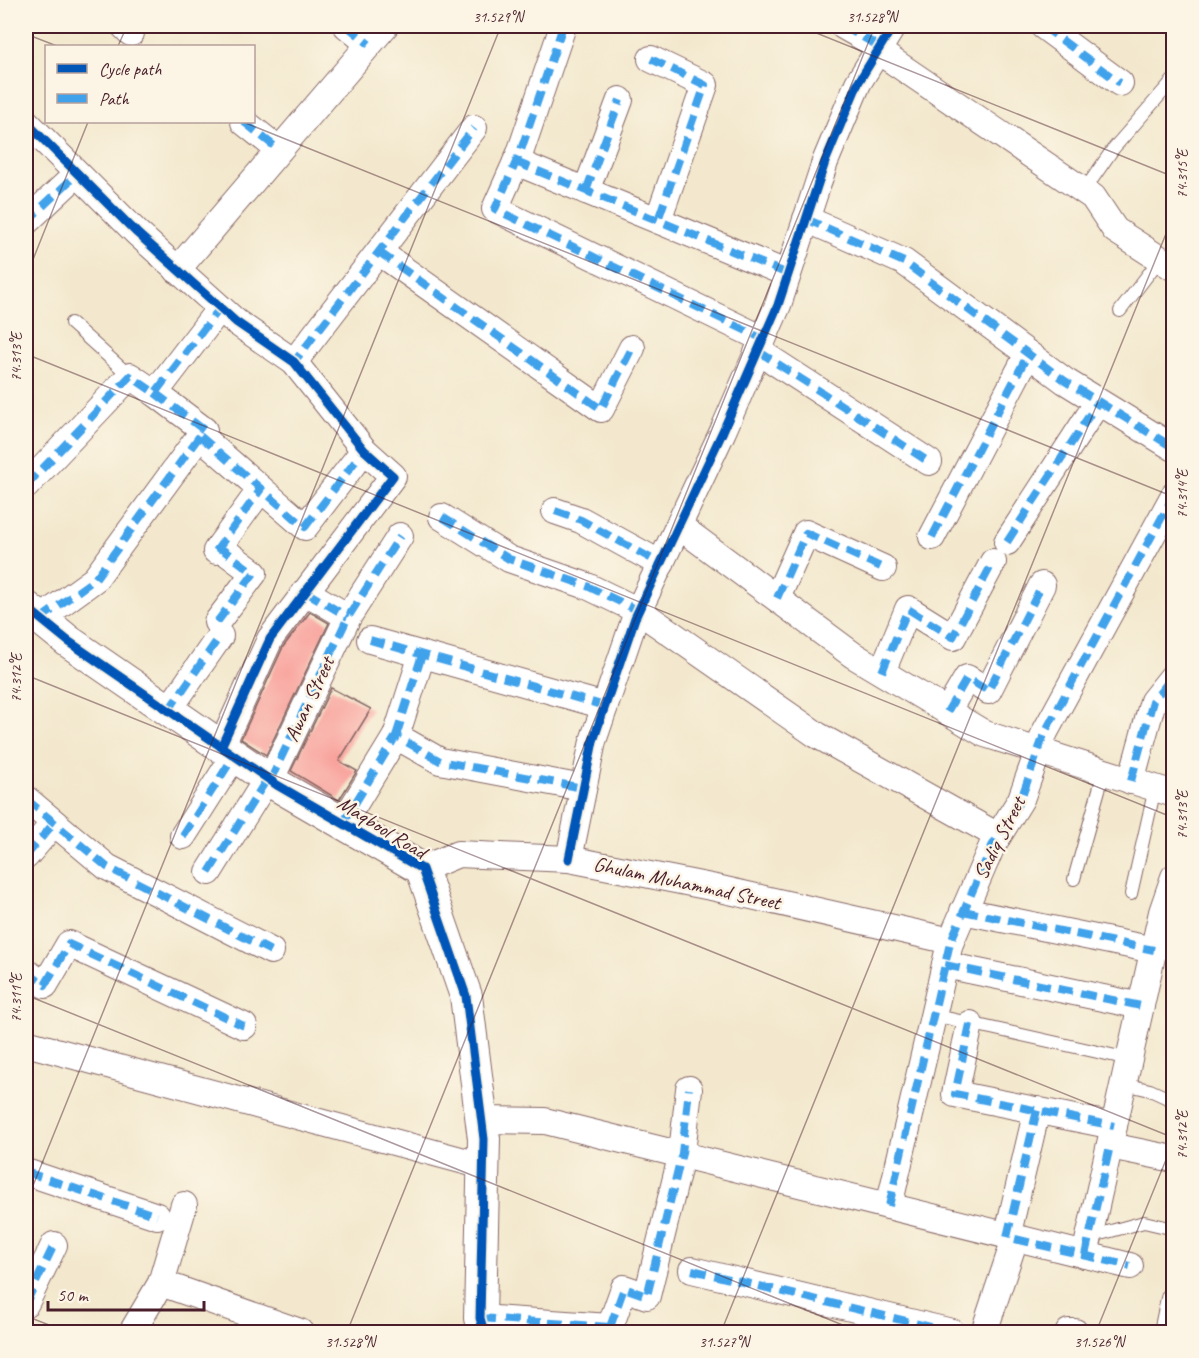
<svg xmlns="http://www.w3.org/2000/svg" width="1199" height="1358" viewBox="0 0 1199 1358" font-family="Caveat,sans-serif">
  <rect width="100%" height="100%" fill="#fcf5e5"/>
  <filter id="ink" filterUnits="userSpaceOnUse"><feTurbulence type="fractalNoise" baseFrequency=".0167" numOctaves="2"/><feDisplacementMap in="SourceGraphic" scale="12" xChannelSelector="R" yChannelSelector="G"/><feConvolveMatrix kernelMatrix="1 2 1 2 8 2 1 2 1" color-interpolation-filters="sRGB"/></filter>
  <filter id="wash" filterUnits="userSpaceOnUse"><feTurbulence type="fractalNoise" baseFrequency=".008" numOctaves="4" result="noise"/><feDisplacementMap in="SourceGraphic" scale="24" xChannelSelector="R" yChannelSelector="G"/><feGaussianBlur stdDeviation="1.35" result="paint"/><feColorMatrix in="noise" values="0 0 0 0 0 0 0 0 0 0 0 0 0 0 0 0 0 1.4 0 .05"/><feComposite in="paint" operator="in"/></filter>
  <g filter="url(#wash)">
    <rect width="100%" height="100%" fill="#f3e8cd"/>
    <g id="blocks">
      <g fill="#f89e98">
        <polygon points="310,612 329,623 266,755 241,739 283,647"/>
        <polygon points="331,688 371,709 339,761 357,771 339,800 291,771"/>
      </g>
    </g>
  </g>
  <g filter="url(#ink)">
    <use href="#blocks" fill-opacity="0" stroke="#856564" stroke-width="1.5"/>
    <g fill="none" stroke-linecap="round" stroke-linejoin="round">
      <g stroke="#856564" stroke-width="14">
        <g id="service">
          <polyline points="1084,191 1113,149 1174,79"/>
          <polyline points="1120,311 1160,259"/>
          <polyline points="71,323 130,376"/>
          <polyline points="1074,879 1104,772"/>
          <polyline points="1131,894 1155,788"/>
          <polyline points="933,1015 1129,1059"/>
          <polyline points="1124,1084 1150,1090 1174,1101"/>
          <polyline points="1089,1237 1144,1222 1174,1229"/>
        </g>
      </g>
      <g stroke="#856564" stroke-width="28">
        <g id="minor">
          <polyline points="124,26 131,33"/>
          <polyline points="347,26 369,44"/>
          <polyline points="563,26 520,153 495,209 763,339"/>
          <polyline points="843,26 880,47"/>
          <polyline points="1043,26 1120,83"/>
          <polyline points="878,51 1093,197 1115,230 1174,268"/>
          <polyline points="651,59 705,85 658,220"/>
          <polyline points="26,122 137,233 236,322 294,362 364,450 393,476 270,639 221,747"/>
          <polyline points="244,122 279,150"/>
          <polyline points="516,162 788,274"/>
          <polyline points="586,191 620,100"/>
          <polyline points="806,219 904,262 1065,381 1174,448"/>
          <polyline points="26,222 77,174"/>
          <polyline points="379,252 601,409 632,348"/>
          <polyline points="177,270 385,26"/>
          <polyline points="758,351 929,462"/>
          <polyline points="294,362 474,128"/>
          <polyline points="200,436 305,527 364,450"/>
          <polyline points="26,486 130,376 155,393 220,308"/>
          <polyline points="555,511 581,520 661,564"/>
          <polyline points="442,517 509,559 587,586 639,611 817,735 998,836"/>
          <polyline points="679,526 853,655 985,734 1174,794"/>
          <polyline points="932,537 1028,354"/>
          <polyline points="1007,542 1098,402"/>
          <polyline points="216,551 261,489"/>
          <polyline points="306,592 348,617"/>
          <polyline points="777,598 806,533 883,568"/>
          <polyline points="40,619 95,579 204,430 155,393"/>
          <polyline points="217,622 254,573 219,547"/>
          <polyline points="370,640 605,706"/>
          <polyline points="882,672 908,609 953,637 993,562"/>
          <polyline points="168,711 220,636"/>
          <polyline points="947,712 967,678 988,691 1042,585"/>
          <polyline points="396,736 422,655"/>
          <polyline points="270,781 348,617 400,536"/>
          <polyline points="1131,781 1153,701 1174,675"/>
          <polyline points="26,799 107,867 271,951"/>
          <polyline points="343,823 396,736 440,761 583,788"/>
          <polyline points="183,836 234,756"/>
          <polyline points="26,856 54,823"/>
          <polyline points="569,859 593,741 635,618 723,431 778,305 825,162 858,83 893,26"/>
          <polyline points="422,869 458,854 569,859 716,888 951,941"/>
          <polyline points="209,872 267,779"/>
          <polyline points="963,911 1154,950"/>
          <polyline points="945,965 1141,1006"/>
          <polyline points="26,972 45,985 69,944 244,1026"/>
          <polyline points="970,1024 955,1094 1114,1126"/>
          <polyline points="26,1043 483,1166"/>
          <polyline points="481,1120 545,1121 1130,1266"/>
          <polyline points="1110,1146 1174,1159"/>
          <polyline points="26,1172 157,1216"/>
          <polyline points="889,1206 950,943 992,846 1021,799 1045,732 1174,495"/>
          <polyline points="1007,1237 1037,1110"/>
          <polyline points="1085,1255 1162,912 1174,877"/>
          <polyline points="692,1270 952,1332"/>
          <polyline points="161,1283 300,1332"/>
          <polyline points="26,1303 54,1245"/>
          <polyline points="480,1318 610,1327 608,1332"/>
          <polyline points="610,1327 624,1288 647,1296 682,1153 689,1089"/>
          <polyline points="132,1332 161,1283 184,1205"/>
          <polyline points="984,1332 1015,1239"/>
          <polyline points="1069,1332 1075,1332"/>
          <polyline points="1167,1332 1174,1299"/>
        </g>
      </g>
      <g stroke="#856564" stroke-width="34">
        <polyline id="tertiary" points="26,607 68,641 277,785 422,869 466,996 484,1139 480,1318 484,1332"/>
      </g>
      <use href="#service" stroke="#fff" stroke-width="12"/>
      <use href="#minor" stroke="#fff" stroke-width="26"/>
      <use href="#tertiary" stroke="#fff" stroke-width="32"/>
      <g stroke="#40a2eb" stroke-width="8" stroke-dasharray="15 8" stroke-linecap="butt">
        <polyline points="124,26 131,33"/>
        <polyline points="347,26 369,44"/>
        <polyline points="563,26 520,153 495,209 763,339"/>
        <polyline points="843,26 880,47"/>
        <polyline points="1043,26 1120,83"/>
        <polyline points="651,59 705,85 658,220"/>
        <polyline points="244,122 279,150"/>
        <polyline points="516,162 788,274"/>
        <polyline points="586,191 620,100"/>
        <polyline points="806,219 904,262 1065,381 1174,448"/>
        <polyline points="26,222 77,174"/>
        <polyline points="379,252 601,409 632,348"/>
        <polyline points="758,351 929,462"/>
        <polyline points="297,366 294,362 474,128"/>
        <polyline points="200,436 305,527 364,450"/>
        <polyline points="26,486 130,376 155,393 220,308"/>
        <polyline points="555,511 581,520 661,564"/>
        <polyline points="442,517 509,559 587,586 639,611"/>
        <polyline points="932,537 1028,354"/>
        <polyline points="1007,542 1098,402"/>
        <polyline points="216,551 261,489"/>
        <polyline points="306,592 348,617"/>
        <polyline points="777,598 806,533 883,568"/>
        <polyline points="40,619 95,579 204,430 155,393"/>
        <polyline points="217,622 254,573 219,547"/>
        <polyline points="370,640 605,706"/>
        <polyline points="882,672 908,609 953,637 993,562"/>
        <polyline points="168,711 220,636"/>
        <polyline points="947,712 967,678 988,691 1042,585"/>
        <polyline points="396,736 422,655"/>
        <polyline points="270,781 348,617 400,536"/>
        <polyline points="1131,781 1153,701 1174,675"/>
        <polyline points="26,799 107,867 271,951"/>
        <polyline points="343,823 396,736 440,761 583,788"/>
        <polyline points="183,836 234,756"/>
        <polyline points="26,856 54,823"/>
        <polyline points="209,872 267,779"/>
        <polyline points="963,911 1154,950"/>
        <polyline points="945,965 1141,1006"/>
        <polyline points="26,972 45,985 69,944 244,1026"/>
        <polyline points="970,1024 955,1094 1114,1126"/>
        <polyline points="26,1172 157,1216"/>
        <polyline points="889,1206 950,943 992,846 1021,799 1045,732 1174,495"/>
        <polyline points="1007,1237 1037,1110"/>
        <polyline points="1015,1239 1130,1266"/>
        <polyline points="1085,1255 1110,1146"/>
        <polyline points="692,1270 952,1332"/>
        <polyline points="26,1303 54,1245"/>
        <polyline points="480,1318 610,1327 608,1332"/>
        <polyline points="610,1327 624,1288 647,1296 682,1153 689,1089"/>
        <polyline points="1069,1332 1075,1332"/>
        <polyline points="1167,1332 1174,1299"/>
      </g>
      <g stroke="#fcf5e5" stroke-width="13">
        <g id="cycleway">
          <polyline points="26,122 137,233 236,322 294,362 364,450 393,476 270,639 221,747"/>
          <polyline points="26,607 68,641 277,785 422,869 466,996 484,1139 480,1318 484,1332"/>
          <polyline points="569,859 593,741 635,618 723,431 778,305 825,162 858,83 893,26"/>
        </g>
      </g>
      <use href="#cycleway" stroke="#0057b8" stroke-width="9"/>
    </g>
  </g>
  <path fill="none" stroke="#4a1f2b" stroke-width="1.5" stroke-opacity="0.45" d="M799 26 1174 177M26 34 57 46M118 46 127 26M243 122 1174 497M26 277 88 122M26 354 1174 818M26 675 1174 1138M26 995 860 1332M26 1203 501 26M26 1316 67 1332M347 1332 875 26M721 1332 1174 214M1096 1332 1174 1140"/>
  <g text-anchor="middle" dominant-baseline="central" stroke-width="5" stroke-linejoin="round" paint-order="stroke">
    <g font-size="21" fill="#4a1f2b" stroke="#fcf5e5">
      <text transform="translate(309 699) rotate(-65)">Awan Street</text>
      <text transform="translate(382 827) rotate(32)">Maqbool Road</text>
      <text transform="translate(999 838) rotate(-63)">Sadiq Street</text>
      <text transform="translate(687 883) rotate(12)">Ghulam Muhammad Street</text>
    </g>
  </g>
  <rect width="1199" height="1358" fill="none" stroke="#fcf5e5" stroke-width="66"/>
  <rect x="45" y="45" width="210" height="78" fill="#fcf5e5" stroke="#b59f9b" stroke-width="1.5"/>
  <rect x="57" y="64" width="30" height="9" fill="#0057b8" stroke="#b59f9b" stroke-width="1.5"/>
  <text x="99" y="75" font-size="18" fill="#4a1f2b">Cycle path</text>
  <rect x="57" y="94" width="30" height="9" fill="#40a2eb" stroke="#b59f9b" stroke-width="1.5"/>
  <text x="99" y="105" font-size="18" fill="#4a1f2b">Path</text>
  <path d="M48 1301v9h156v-9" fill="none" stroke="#4a1f2b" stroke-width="3"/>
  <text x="57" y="1301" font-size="18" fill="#4a1f2b" stroke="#fcf5e5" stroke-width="4.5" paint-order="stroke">50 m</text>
  <rect x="33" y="33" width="1133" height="1292" fill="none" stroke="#4a1f2b" stroke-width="2"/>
  <g font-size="15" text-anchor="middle" fill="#4a1f2b">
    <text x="498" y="22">31.529°N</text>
    <text x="872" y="22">31.528°N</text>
    <text transform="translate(1182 174) rotate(-90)" y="5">74.315°E</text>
    <text transform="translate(16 357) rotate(-90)" y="5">74.313°E</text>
    <text transform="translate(1182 494) rotate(-90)" y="5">74.314°E</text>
    <text transform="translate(16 678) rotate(-90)" y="5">74.312°E</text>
    <text transform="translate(1182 815) rotate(-90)" y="5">74.313°E</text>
    <text transform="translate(16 998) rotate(-90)" y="5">74.311°E</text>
    <text transform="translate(1182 1135) rotate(-90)" y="5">74.312°E</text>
    <text x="350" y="1347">31.528°N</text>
    <text x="724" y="1347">31.527°N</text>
    <text x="1099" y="1347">31.526°N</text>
  </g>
</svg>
